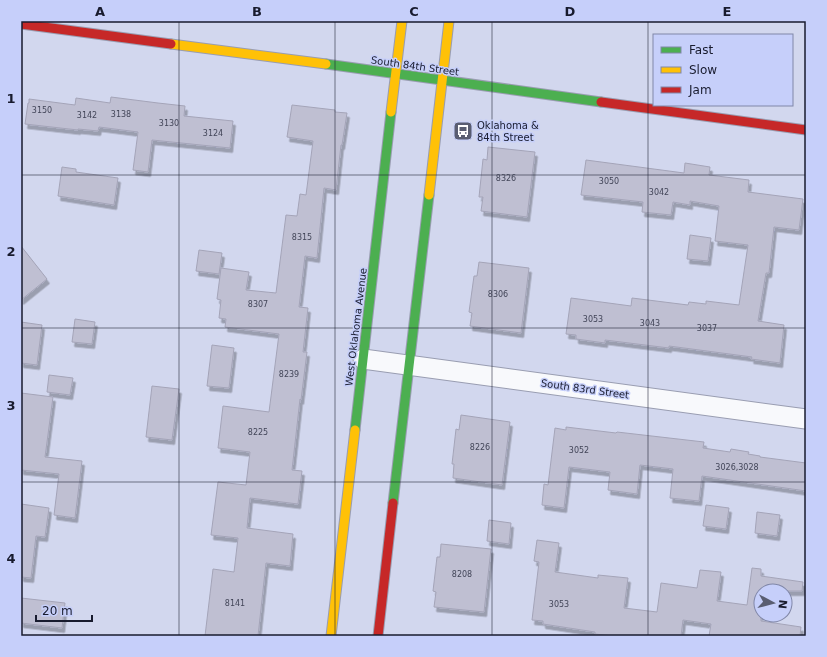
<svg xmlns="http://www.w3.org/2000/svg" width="827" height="657" viewBox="0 0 827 657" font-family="'DejaVu Sans',sans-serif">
  <defs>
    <filter id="shadow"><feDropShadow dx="2.5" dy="4.5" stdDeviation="0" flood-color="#0004"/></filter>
  </defs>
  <rect width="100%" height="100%" fill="#d2d7ee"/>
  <g fill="#bfbfd2" stroke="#a4a4b8" filter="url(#shadow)">
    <polygon points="111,97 158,103 185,106 184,116 233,121 230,148 152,140 148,172 133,170 138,132 99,127 98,131 78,129 78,130 25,124 28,103 29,103 29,99 75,105 76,98 110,103"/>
    <polygon points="292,105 335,110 335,112 347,113 342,145 341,145 336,190 324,188 317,258 305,256 299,307 308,308 303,352 307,352 301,400 300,399 292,470 302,471 298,504 250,498 247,528 293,534 290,566 266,563 258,636 205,636 213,569 234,572 238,538 211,535 218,482 246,485 250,452 218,448 223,406 269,412 279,334 225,327 226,319 219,318 221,300 217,299 221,268 249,272 246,290 276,293 286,215 297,216 300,194 306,195 313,141 287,137"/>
    <polygon points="488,147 535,152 527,217 481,211 483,197 479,197 483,159 487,160"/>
    <polygon points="586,160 684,173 685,163 710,167 709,175 749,180 748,192 803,199 799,230 774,227 769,273 766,273 758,321 784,325 780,363 751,359 752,357 669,346 669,348 605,340 605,343 576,339 576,335 566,334 571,298 631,306 632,298 688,305 689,302 706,304 706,301 739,305 748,245 715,241 719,206 690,201 690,205 673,202 671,215 642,212 643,202 581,195"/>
    <polygon points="62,167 76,169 76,172 118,178 114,205 58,196"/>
    <polygon points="690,235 711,238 708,261 687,259"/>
    <polygon points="21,246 47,279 21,300"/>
    <polygon points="199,250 222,253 219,274 196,271"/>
    <polygon points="479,262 529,268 521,333 470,326 472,313 469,312 474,276 477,276"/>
    <polygon points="75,319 95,322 92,344 72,342"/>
    <polygon points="21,322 42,325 37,365 21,363"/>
    <polygon points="212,345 234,348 229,388 207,386"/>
    <polygon points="49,375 73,378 70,395 47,392"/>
    <polygon points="152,386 179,389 172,440 146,437"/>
    <polygon points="21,393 53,397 45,457 82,461 75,518 54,515 59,474 21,470"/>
    <polygon points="461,415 510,422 502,485 453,478 454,464 452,464 456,429 459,430"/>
    <polygon points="566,427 616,433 617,432 704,442 703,448 730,452 731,449 749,452 748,454 760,456 760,457 806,463 806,491 702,476 699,501 670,498 673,469 640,465 637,494 608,490 610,472 569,467 564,508 542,505 544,484 548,485 555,428 566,430"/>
    <polygon points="21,504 49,508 45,537 36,536 31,578 21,577"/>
    <polygon points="706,505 729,508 726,529 703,526"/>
    <polygon points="757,512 780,515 777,536 755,533"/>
    <polygon points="489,520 511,523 509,544 487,541"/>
    <polygon points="537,540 559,543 555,572 598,578 598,575 628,578 624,608 657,612 661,583 697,588 700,570 721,572 717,601 747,605 752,568 761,569 761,576 803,582 802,591 761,591 761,621 801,627 800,636 709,636 711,624 683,620 681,636 613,636 595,634 595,632 543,624 543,621 532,620 539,562 534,561"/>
    <polygon points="441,544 491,549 484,612 434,607 436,592 433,591 437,557 440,557"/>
    <polygon points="21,598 65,603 62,628 21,623"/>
  </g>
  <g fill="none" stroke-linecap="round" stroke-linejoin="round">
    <g stroke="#999db1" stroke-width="21">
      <polyline id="street" points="363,359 806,419"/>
    </g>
    <g stroke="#999db1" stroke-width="11">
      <g id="fast">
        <polyline points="326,64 601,102"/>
        <polyline points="355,430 391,112"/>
        <polyline points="393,503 429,195"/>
      </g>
    </g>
    <g stroke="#999db1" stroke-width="11">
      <g id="slow">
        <polyline points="171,44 326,64"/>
        <polyline points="391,112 402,21"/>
        <polyline points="429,195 449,21"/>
        <polyline points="331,636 355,430"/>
      </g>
    </g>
    <g stroke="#999db1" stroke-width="11">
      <g id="jam">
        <polyline points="21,24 171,44"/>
        <polyline points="601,102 806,130"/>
        <polyline points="378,636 393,503"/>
      </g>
    </g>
    <use href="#street" stroke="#f8f9fc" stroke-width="19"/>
    <use href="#fast" stroke="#4caf50" stroke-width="9"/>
    <use href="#slow" stroke="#ffc107" stroke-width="9"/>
    <use href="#jam" stroke="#c62828" stroke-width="9"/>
  </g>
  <path fill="none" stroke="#181b2e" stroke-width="1" stroke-opacity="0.55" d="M179 21V636M335 21V636M492 21V636M648 21V636M21 175H806M21 328H806M21 482H806"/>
  <defs>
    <g id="bus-square" transform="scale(1)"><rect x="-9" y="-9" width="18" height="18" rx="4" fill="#595d71" stroke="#c6cffa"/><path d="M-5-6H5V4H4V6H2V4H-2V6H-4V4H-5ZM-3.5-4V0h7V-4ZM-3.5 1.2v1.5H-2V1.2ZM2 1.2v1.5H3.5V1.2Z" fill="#fff"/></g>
  </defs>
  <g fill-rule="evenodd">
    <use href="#bus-square" x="463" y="131"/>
  </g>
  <g text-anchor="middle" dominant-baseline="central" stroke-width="3" stroke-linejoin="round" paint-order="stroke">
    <g font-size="8" fill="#424558">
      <text x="42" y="110">3150</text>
      <text x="121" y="114">3138</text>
      <text x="87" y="115">3142</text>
      <text x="169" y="123">3130</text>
      <text x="213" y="133">3124</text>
      <text x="506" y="178">8326</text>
      <text x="609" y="181">3050</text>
      <text x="659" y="192">3042</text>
      <text x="302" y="237">8315</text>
      <text x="498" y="294">8306</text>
      <text x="258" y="304">8307</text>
      <text x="593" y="319">3053</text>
      <text x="650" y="323">3043</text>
      <text x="707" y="328">3037</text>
      <text x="289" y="374">8239</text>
      <text x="258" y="432">8225</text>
      <text x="480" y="447">8226</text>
      <text x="579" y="450">3052</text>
      <text x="737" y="467">3026,3028</text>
      <text x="462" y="574">8208</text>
      <text x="235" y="603">8141</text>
      <text x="559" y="604">3053</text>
    </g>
    <g font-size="10" fill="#181b2e" stroke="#c6cffa">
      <text transform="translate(415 66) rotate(8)">South 84th Street</text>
      <text transform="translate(356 327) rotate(-83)">West Oklahoma Avenue</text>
      <text transform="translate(585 389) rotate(8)">South 83rd Street</text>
    </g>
    <g font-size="10" fill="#181b2e" stroke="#c6cffa" text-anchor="start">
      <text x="477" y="125">Oklahoma &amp;<tspan x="477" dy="12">84th Street</tspan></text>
    </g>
  </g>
  <rect width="827" height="657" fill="none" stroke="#c6cffa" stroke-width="44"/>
  <rect x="653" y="34" width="140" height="72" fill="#c6cffa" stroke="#8087a8"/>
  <rect x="661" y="47" width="20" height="6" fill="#4caf50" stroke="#8087a8"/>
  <text x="689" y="54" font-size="12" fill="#181b2e">Fast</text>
  <rect x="661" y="67" width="20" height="6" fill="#ffc107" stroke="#8087a8"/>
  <text x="689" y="74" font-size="12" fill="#181b2e">Slow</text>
  <rect x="661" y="87" width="20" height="6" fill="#c62828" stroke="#8087a8"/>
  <text x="689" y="94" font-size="12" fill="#181b2e">Jam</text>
  <g transform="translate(773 603) rotate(97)"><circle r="19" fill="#c6cffa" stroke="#8087a8"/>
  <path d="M0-3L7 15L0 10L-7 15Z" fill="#595d71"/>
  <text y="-6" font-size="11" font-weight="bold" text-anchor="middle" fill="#181b2e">N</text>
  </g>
  <path d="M36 615v6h56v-6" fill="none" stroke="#181b2e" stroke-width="2"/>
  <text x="42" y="615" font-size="12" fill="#181b2e" stroke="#c6cffa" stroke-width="3" paint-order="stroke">20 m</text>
  <rect x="22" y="22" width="783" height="613" fill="none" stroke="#181b2e" stroke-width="1.5"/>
  <g font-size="13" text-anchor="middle" font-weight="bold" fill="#181b2e">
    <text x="100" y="16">A</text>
    <text x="257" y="16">B</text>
    <text x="414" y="16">C</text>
    <text x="570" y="16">D</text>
    <text x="727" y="16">E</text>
    <text x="11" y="103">1</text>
    <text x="11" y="256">2</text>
    <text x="11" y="410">3</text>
    <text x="11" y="563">4</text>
  </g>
</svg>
